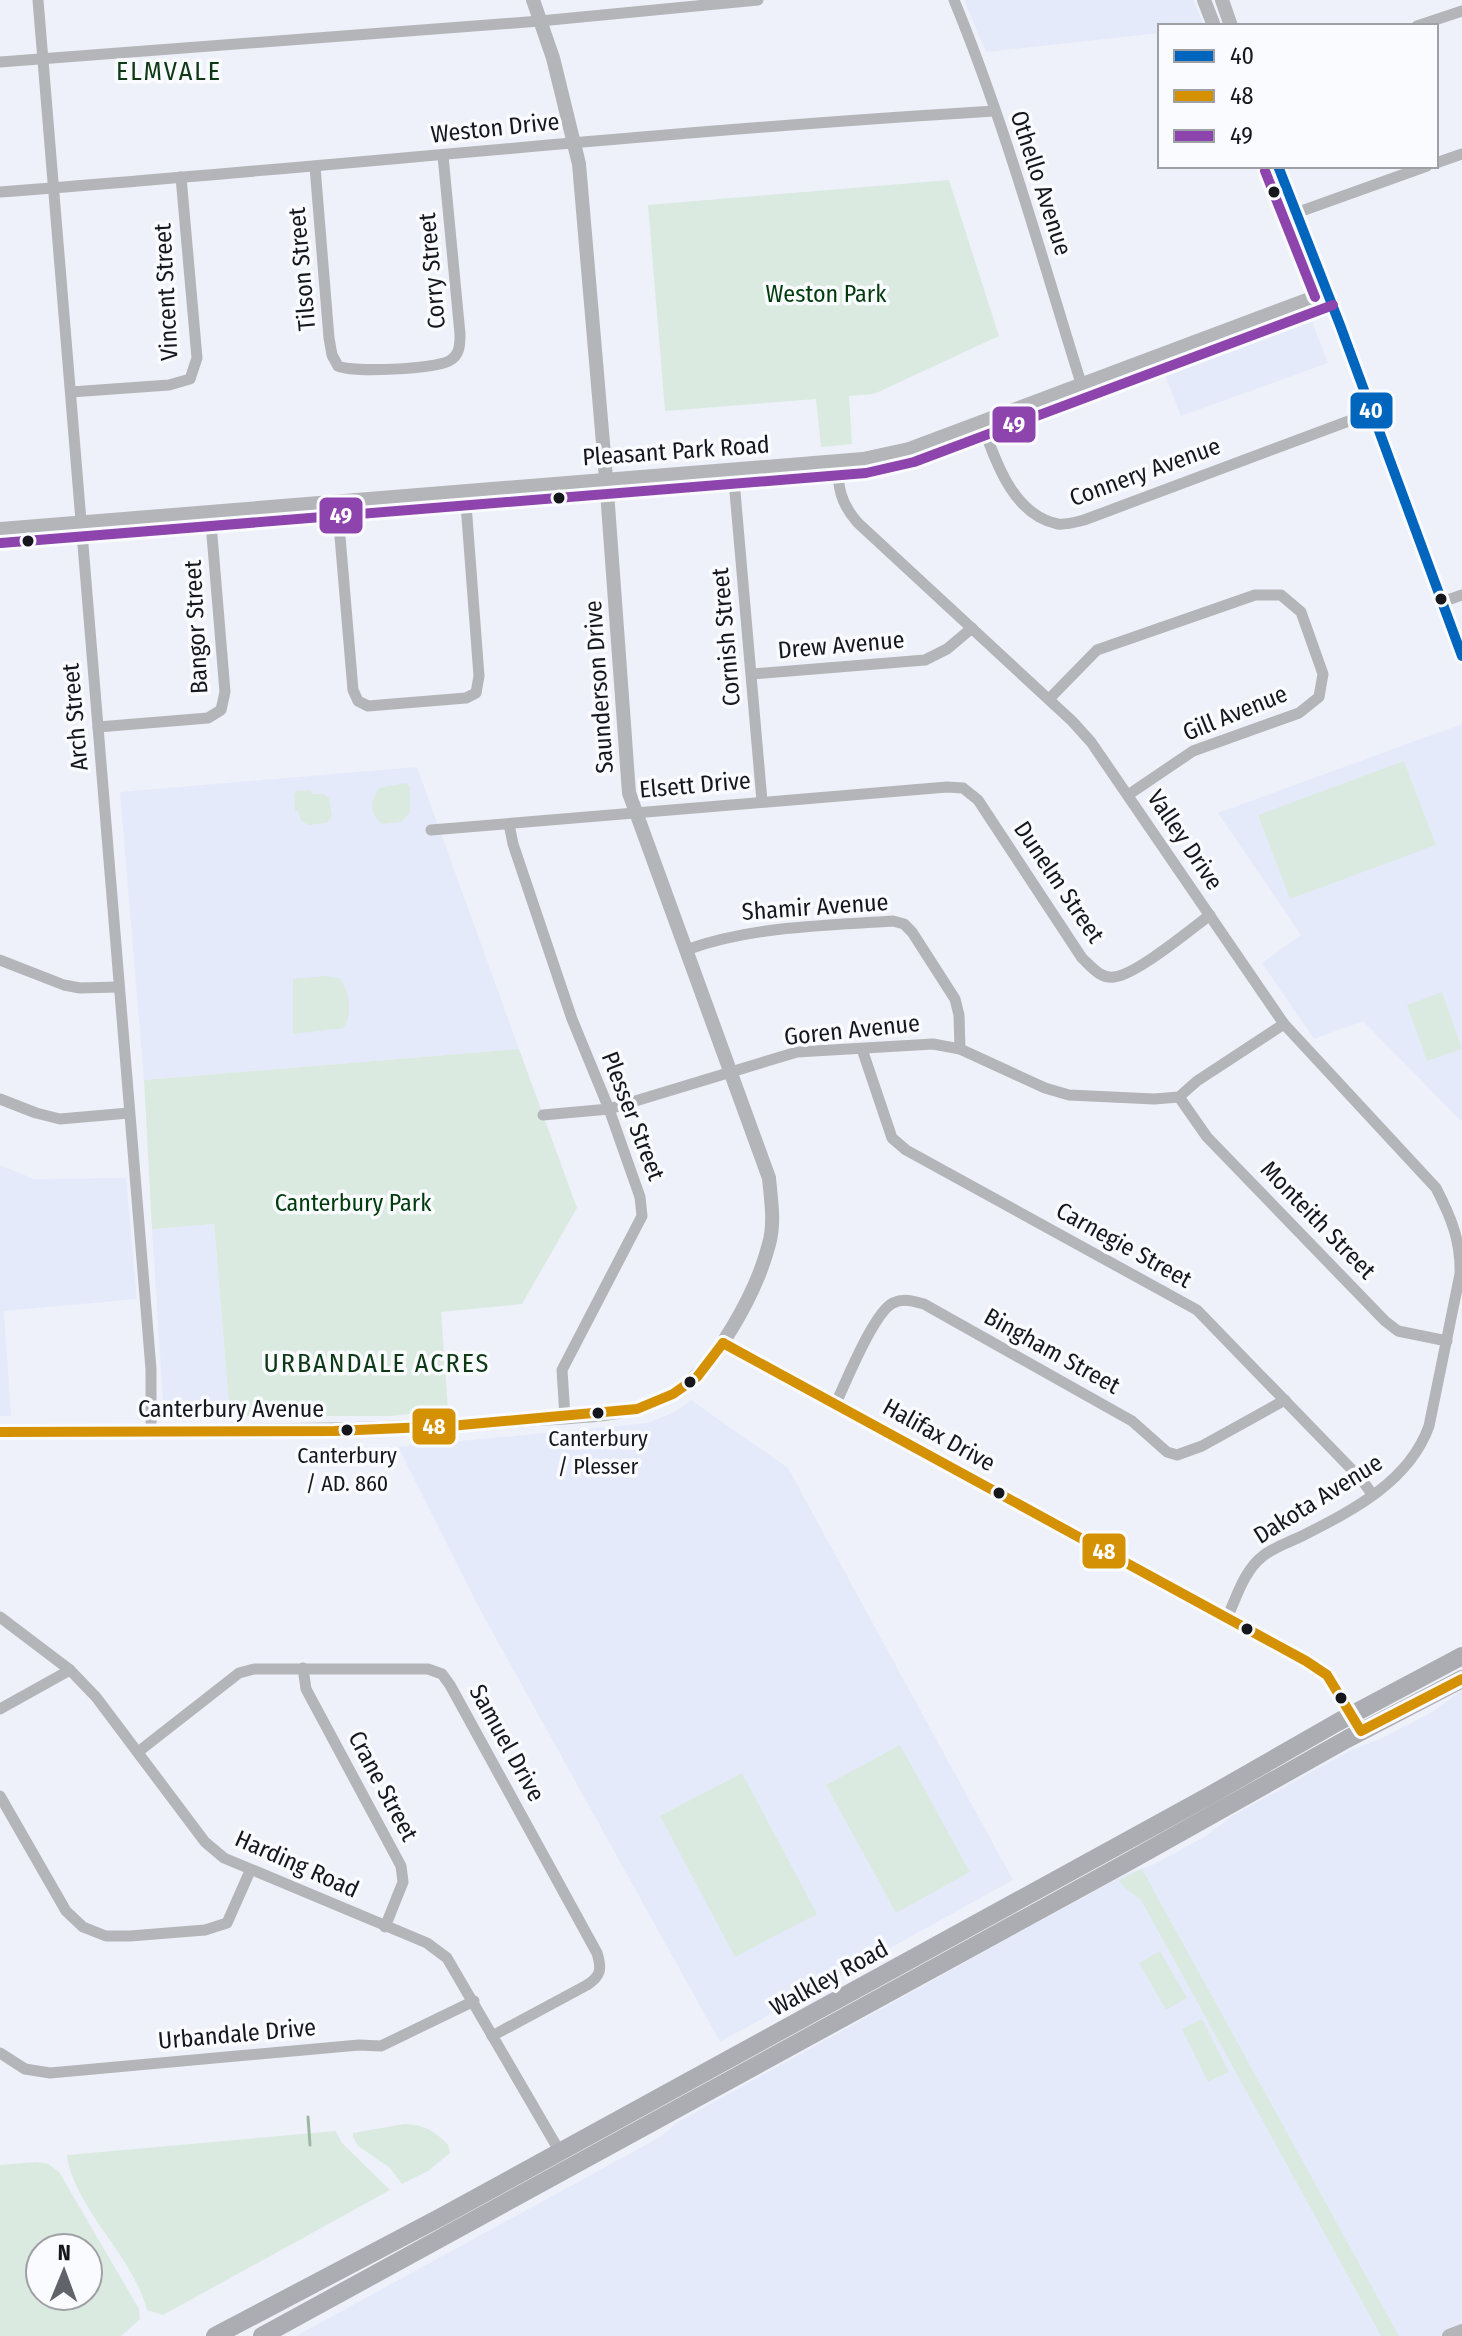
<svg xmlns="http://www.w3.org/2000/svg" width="1462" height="2336" viewBox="0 0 1462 2336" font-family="'Fira Sans Condensed',sans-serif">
  <rect width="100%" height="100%" fill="#eef1f9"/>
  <g fill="#e5eafb">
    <polygon points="964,0 1193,0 1203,23 1191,26 1160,26 1160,33 986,52"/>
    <polygon points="1309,313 1328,363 1181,416 1161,365"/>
    <polygon points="1462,724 1462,1122 1363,1021 1314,1039 1262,963 1301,935 1218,813"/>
    <polygon points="417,767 519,1049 144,1080 120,792"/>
    <polygon points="0,1165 34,1179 126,1178 137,1299 4,1311 11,1416 0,1416"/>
    <polygon points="214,1224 230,1416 164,1417 152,1229"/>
    <polygon points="691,1400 788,1468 1013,1880 720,2042 478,1606 398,1447 648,1423 676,1411"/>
    <polygon points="1462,1690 1462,2336 296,2336 662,2136 676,2123 1011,1937 1128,1873 1155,1864 1204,1837 1232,1816 1351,1750 1382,1738 1432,1712"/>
  </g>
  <g fill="#daeae0" fill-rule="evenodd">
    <polygon points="949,180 999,336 874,394 849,396 852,444 821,447 816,399 665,411 648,205"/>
    <polygon points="1404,761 1436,845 1290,899 1258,815"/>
    <path d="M406 783 410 786V812L402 822 382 824C369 813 369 802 379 788Z"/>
    <polygon points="311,790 312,794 323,794 329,798 332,816 327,823 309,825 301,821 298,811 295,811 294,794 297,791"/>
    <path d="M325 976 339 978C351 991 352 1013 344 1028L293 1034V979Z"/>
    <polygon points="1442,992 1462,1049 1427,1061 1407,1005"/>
    <polygon points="519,1049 577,1208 522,1304 441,1312 448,1410 390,1416 230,1416 214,1224 152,1229 144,1080"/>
    <polygon points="900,1745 970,1872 896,1913 826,1785"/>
    <polygon points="742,1773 817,1914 735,1957 660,1816"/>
    <polygon points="1142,1869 1399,2336 1381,2336 1141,1900 1124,1887 1119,1880"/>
    <polygon points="1160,1951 1187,1998 1166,2010 1139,1963"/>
    <polygon points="1202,2019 1229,2072 1208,2082 1182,2029"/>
    <path d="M404 2124C424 2125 434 2130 448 2145L450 2153 428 2171 402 2184 390 2168 358 2146 353 2137V2133Z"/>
    <path d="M336 2131 342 2143 390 2190 163 2315 147 2310C132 2255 83 2218 68 2163L67 2155Z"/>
    <path d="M37 2162 48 2164 59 2172 139 2309 140 2319 121 2336H0V2165ZM40 2248H88V2296H40Z"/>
  </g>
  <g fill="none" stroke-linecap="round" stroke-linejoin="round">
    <polyline stroke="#9db8a2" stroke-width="3" points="308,2117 310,2145"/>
    <g stroke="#b3b5b8" stroke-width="11">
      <polyline points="38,0 151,1369 151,1430"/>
      <path d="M954 0C1005 124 1041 255 1081 383"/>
      <polyline points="1417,26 1462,11"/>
      <polyline points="0,62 540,21 758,0"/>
      <polyline points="1436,163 1462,154"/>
      <path d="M315 167 329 338 332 355 338 366C353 373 434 369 449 361 460 355 460 345 460 334L443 156"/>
      <path d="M0 192C331 167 662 131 994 111"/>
      <polyline points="1296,213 1427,166"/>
      <polyline points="71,392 169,385 190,379 197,358 181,177"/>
      <path d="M981 421C995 459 1012 515 1058 524 1066 525 1076 522 1084 520L1373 412"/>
      <path d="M837 461C838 487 840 503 858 523L1072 721 1091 742 1284 1024 1436 1188C1451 1217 1461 1241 1460 1274L1429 1426C1409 1482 1353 1510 1302 1536 1290 1542 1274 1547 1263 1556 1244 1570 1236 1599 1226 1620"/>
      <polyline points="733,469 762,801"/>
      <polyline points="337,501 353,690 358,701 368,706 466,698 476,693 479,676 465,491"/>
      <polyline points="1442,602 1462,595"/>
      <polyline points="752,674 925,660 947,649 972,628"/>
      <polyline points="1049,699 1097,650 1255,595 1281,595 1301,612 1323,674 1319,697 1299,713 1193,751 1128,795"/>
      <polyline points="98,727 208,718 221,710 225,692 210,511"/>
      <polyline points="509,824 513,844 572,1019 609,1109 640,1197 642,1216 562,1370 565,1417"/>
      <path d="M431 830 947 787 963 788 978 800 1082 958C1091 966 1100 979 1114 977 1136 975 1190 930 1210 915"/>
      <path d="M686 950C752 926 823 926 893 921L904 924 912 932 955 999 959 1015 960 1049"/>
      <polyline points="0,960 64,985 80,988 118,987"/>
      <polyline points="862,1049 892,1138 906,1150 1197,1310 1362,1480 1372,1494"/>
      <polyline points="1179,1097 1207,1137 1385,1321 1398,1331 1447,1341"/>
      <polyline points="0,1099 36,1113 60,1119 129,1113"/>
      <polyline points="543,1115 609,1109 797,1052 933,1044 960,1049 1045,1088 1069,1095 1154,1099 1179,1097 1197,1081 1284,1024"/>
      <path d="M836 1403C846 1382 874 1312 893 1303 904 1298 913 1301 924 1304L1132 1421 1167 1452 1177 1455 1202 1446 1285 1400"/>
      <polyline points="0,1617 70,1670 96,1697 205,1842 224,1858 427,1943 447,1958 560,2152"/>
      <polyline points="303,1668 306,1689 401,1866 403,1882 385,1927"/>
      <polyline points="0,1709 70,1670"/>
      <path d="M138 1752 239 1673 254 1669H428L442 1674 450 1685 597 1953C602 1969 601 1976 587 1985L492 2036"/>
      <polyline points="0,1796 66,1911 83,1927 106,1936 130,1936 205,1930 227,1923 250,1871"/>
      <polyline points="0,2053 25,2069 50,2073 359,2045 381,2046 474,2001"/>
    </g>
    <g stroke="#b3b5b8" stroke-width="14">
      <polyline points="1204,0 1214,26"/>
      <polyline points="1222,0 1231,26"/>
      <polyline points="1278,166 1340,325 1462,656"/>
      <polyline points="0,529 863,459 909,449 1328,292"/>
      <polyline points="723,1343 1306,1661 1327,1675 1355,1721"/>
      <path d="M0 1432C175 1430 350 1434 525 1420 573 1416 630 1418 673 1394 715 1370 757 1291 769 1244 775 1223 771 1200 769 1178L629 793 606 478 579 164 553 58 533 0"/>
      <polyline points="1449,2336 1462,2331"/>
    </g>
    <g stroke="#acadb2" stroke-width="18">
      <polyline points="215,2336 441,2217 1207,1797 1338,1722 1462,1656"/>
      <polyline points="262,2336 1126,1863 1347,1739 1462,1679"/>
    </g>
    <g stroke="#fafbff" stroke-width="16">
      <polyline id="bus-1" points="1278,166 1340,325 1462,656"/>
    </g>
    <g stroke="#fafbff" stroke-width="16">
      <g id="bus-2">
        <polyline points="723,1343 1306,1661 1327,1675 1361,1731 1462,1679"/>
        <polyline points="0,1432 334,1431 450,1426 637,1409 673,1394 697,1377 723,1343"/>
      </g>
    </g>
    <g stroke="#fafbff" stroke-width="16">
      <g id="bus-3">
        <polyline points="1265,171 1315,297"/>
        <polyline points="1,543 866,473 914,462 1333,305"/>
      </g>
    </g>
    <use href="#bus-1" stroke="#0065bd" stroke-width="10"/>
    <use href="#bus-2" stroke="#d59104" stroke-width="10"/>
    <use href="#bus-3" stroke="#8e44ad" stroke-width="10"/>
  </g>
  <g fill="#15171d" stroke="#fafbff" stroke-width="3">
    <circle cx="1274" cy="192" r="7"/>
    <circle cx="559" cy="498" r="7"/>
    <circle cx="28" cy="541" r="7"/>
    <circle cx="1441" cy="599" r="7"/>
    <circle cx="690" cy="1382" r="7"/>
    <circle cx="598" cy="1413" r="7"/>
    <circle cx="347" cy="1430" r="7"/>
    <circle cx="999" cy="1493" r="7"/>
    <circle cx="1247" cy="1629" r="7"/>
    <circle cx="1341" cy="1698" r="7"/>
  </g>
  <g text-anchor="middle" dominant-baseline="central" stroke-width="7" stroke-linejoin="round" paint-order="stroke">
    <g font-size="22" fill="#15171d" stroke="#fafbff">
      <text x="598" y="1438">Canterbury<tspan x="598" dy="28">/ Plesser</tspan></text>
      <text x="347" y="1455">Canterbury<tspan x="347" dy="28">/ AD. 860</tspan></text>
    </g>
    <g font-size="24" fill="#15171d" stroke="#fafbff">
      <text transform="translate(495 128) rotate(-6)">Weston Drive</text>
      <text transform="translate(1041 183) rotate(72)">Othello Avenue</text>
      <text transform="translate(302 269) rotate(-95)">Tilson Street</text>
      <text transform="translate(432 271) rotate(-95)">Corry Street</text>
      <text transform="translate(166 292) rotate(-93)">Vincent Street</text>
      <text transform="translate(676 451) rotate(-4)">Pleasant Park Road</text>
      <text transform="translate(1145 472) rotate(-20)">Connery Avenue</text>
      <text transform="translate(196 627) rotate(-93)">Bangor Street</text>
      <text transform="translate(726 637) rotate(-95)">Cornish Street</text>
      <text transform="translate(841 645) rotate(-5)">Drew Avenue</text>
      <text transform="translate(599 687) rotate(-94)">Saunderson Drive</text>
      <text transform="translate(1235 713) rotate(-22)">Gill Avenue</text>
      <text transform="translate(75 717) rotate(-95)">Arch Street</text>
      <text transform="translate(695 785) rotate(-5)">Elsett Drive</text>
      <text transform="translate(1185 840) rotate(56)">Valley Drive</text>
      <text transform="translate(1059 882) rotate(56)">Dunelm Street</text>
      <text transform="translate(815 907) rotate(-4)">Shamir Avenue</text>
      <text transform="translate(852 1030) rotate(-6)">Goren Avenue</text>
      <text transform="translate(633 1116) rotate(69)">Plesser Street</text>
      <text transform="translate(1318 1220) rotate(46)">Monteith Street</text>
      <text transform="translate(1124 1245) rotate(29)">Carnegie Street</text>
      <text transform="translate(1052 1351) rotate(29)">Bingham Street</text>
      <text x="231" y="1409">Canterbury Avenue</text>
      <text transform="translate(939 1435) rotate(29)">Halifax Drive</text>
      <text transform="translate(1318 1499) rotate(-32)">Dakota Avenue</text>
      <text transform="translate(507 1743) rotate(61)">Samuel Drive</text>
      <text transform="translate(383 1786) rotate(62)">Crane Street</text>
      <text transform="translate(297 1864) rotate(24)">Harding Road</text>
      <text transform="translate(829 1978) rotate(-29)">Walkley Road</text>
      <text transform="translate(237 2034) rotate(-5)">Urbandale Drive</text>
    </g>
    <g font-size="24" fill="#003b0c" stroke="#fafbff">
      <text x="826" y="294">Weston Park</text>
      <text x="353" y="1203">Canterbury Park</text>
    </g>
    <g font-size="26" letter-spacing="2" fill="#0d3a15" stroke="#fafbff">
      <text x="169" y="71">ELMVALE</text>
      <text x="377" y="1363">URBANDALE ACRES</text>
    </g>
  </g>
  <g stroke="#fafbff" stroke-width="3">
    <rect x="1349" y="391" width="45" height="39" rx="8" fill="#0065bd"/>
    <rect x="991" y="405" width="46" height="39" rx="8" fill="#8e44ad"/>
    <rect x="318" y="496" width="46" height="39" rx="8" fill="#8e44ad"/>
    <rect x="411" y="1407" width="46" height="39" rx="8" fill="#d59104"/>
    <rect x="1081" y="1532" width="46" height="38" rx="8" fill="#d59104"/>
  </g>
  <g font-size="22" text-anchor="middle" font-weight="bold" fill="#fff">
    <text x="1371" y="418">40</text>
    <text x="1014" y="432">49</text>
    <text x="341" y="523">49</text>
    <text x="434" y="1434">48</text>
    <text x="1104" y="1559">48</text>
  </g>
  <rect x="1158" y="24" width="280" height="144" fill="#fafbff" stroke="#9ea0a5" stroke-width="2"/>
  <rect x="1174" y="50" width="40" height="12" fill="#0065bd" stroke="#9ea0a5" stroke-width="2"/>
  <text x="1230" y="64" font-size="24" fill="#15171d">40</text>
  <rect x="1174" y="90" width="40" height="12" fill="#d59104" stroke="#9ea0a5" stroke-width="2"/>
  <text x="1230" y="104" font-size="24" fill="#15171d">48</text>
  <rect x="1174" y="130" width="40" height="12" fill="#8e44ad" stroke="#9ea0a5" stroke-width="2"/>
  <text x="1230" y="144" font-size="24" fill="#15171d">49</text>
  <g transform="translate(64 2272) rotate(1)"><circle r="38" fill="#fafbff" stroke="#9ea0a5" stroke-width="2"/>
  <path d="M0-6L14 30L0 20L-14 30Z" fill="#61636a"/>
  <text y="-12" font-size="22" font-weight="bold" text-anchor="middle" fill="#15171d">N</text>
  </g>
</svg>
